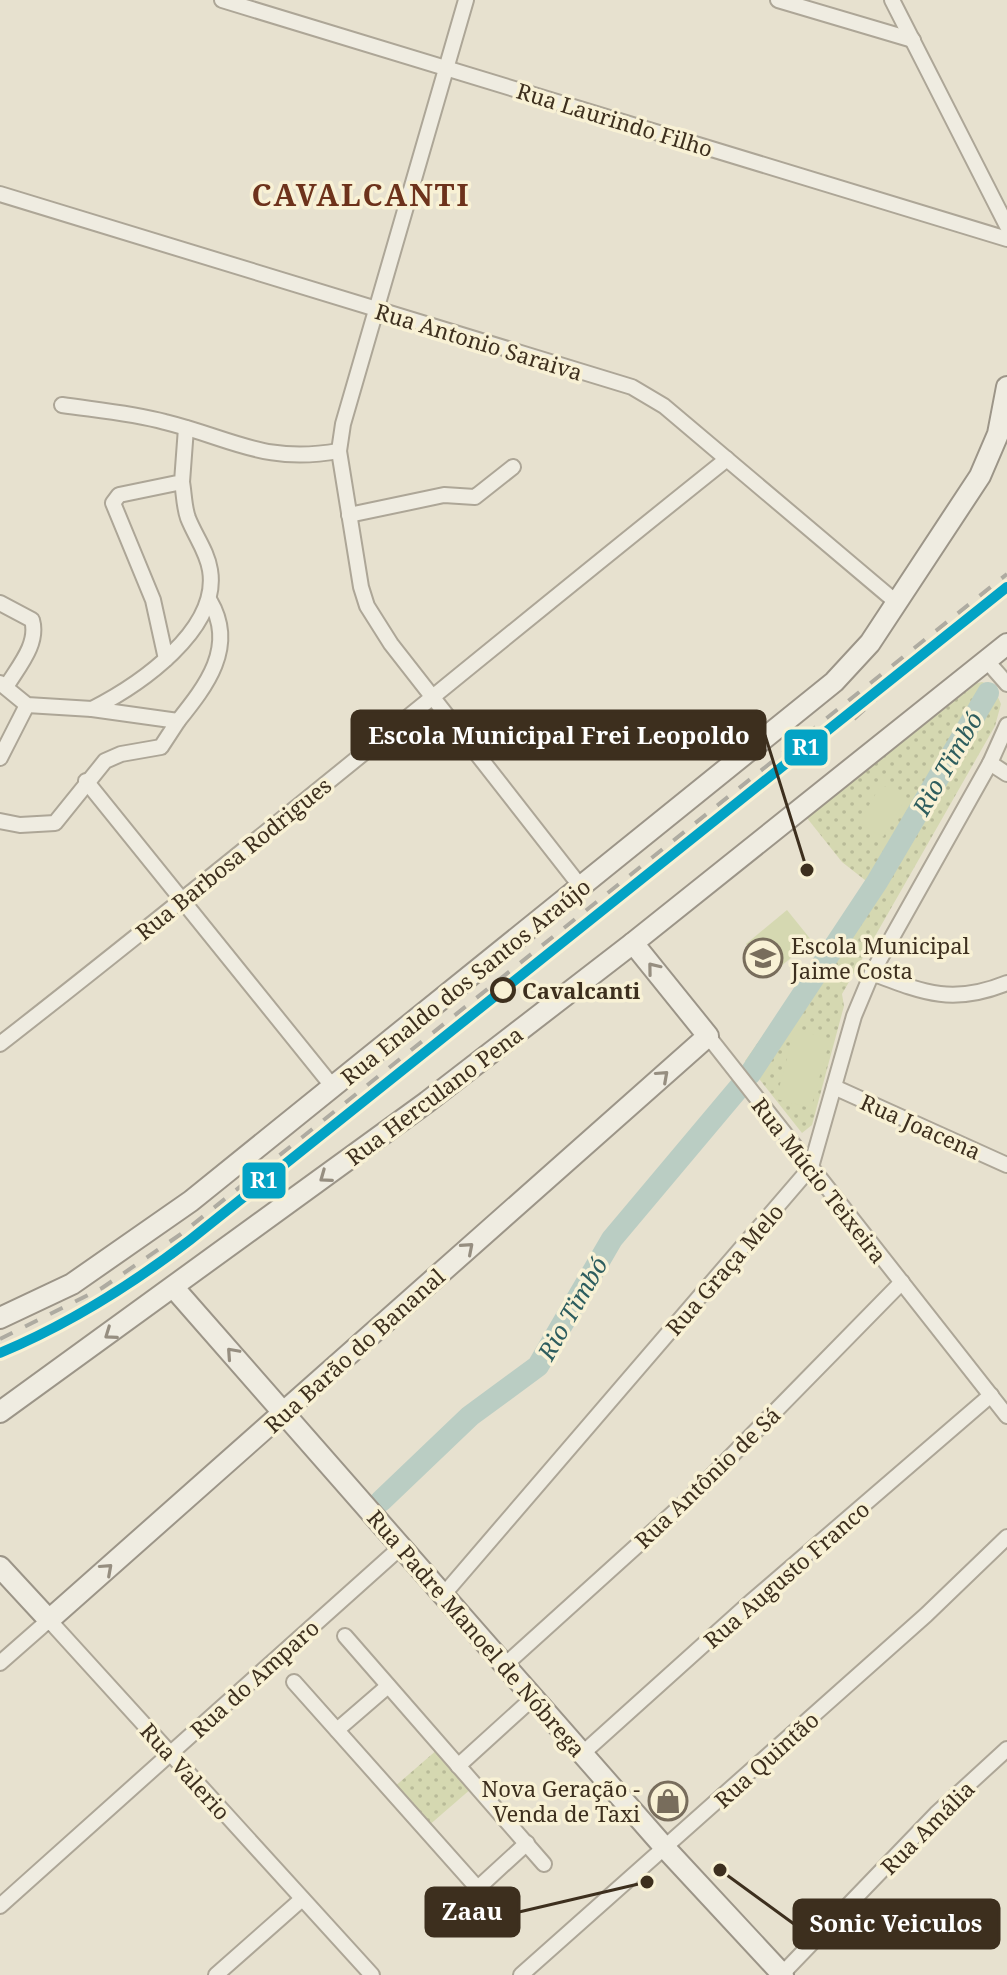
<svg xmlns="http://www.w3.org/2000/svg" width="1007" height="1975" viewBox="0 0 1007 1975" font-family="'Noto Serif',serif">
  <defs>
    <pattern id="park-dots" width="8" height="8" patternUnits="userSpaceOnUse" patternTransform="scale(2)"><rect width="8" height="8" fill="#d5d8b1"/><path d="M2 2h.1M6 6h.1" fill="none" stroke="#b8ba98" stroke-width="1.8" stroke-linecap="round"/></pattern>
  </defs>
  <rect width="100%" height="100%" fill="#e7e1cf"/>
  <g fill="url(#park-dots)">
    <polygon points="982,682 993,686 1001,704 995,726 842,994 844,1006 812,1125 802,1133 745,1061 870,884 842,862 807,818 977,683"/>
    <polygon points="438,1749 472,1788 427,1827 393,1788"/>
  </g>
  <g fill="#d5d8b1">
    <polygon points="881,784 906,799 883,837 859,823"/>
    <polygon points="787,910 812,941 771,974 746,944"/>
    <polygon points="795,1029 830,1039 811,1108 776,1099"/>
  </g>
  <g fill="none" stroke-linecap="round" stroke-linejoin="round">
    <g stroke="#bacdc3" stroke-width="22">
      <polyline points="750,1074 877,882 988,693"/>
      <polyline points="381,1501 470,1416 538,1366 612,1239 738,1089"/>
    </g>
    <g stroke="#ada697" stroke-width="18">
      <g id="street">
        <polyline points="222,0 1007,239"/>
        <polyline points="466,0 343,424 339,451 361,587 367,606 391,644 581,887"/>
        <polyline points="778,0 913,40"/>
        <polyline points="892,0 1007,226"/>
        <polyline points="0,194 632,387 664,406 896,602"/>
        <path d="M62 405C96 410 132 413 165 422 234 439 264 464 339 451"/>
        <polyline points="349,515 444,495 475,497 513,467"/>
        <path d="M0 603 32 620C39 644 18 667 6 687"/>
        <polyline points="166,659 153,600 113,503 119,495 182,482 186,428"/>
        <polyline points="986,660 1007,684"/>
        <polyline points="0,683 27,705 92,709 178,721 161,747 121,754 105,761 55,823 20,825 0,821"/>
        <path d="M92 709C139 685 220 630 210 570 207 551 195 536 188 518 184 507 184 493 182 482"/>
        <path d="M178 721C206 686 237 647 210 601"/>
        <polyline points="0,758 27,705"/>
        <polyline points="990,763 1007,774"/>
        <polyline points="86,781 333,1087"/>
        <path d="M872 973C924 993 953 1005 1007 983"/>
        <polyline points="708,1036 1007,1416"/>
        <path d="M0 1044C245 853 484 653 727 459"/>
        <polyline points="834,1087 1007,1165"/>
        <polyline points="444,1594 811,1167 854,1016 872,973 990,763 1007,725"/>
        <polyline points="345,1636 544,1864"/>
        <polyline points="0,1663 49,1620 372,1975"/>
        <polyline points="506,1664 692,1496 902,1282"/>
        <polyline points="294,1682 497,1910"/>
        <polyline points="337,1730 388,1686"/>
        <polyline points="583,1753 752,1601 991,1395"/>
        <polyline points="458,1766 534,1697"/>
        <polyline points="478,1888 527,1843"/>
        <polyline points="0,1906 401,1547"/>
        <polyline points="216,1975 302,1899"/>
        <polyline points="521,1975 926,1615 1007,1537"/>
        <polyline points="781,1975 936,1814 1007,1749"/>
      </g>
    </g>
    <g stroke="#9c9588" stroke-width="24">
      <g id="secondary">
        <polyline points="174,1288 666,1849 783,1975"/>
        <polyline points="0,1318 72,1284 191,1201 834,682 870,643 980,476 998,434 1007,387"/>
        <polyline points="0,1412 427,1102 633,943 1007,644"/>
        <polyline points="0,1567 49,1620 708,1036 633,943"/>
      </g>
    </g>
    <use href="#street" stroke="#efece1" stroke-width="14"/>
    <use href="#secondary" stroke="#efece1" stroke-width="20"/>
    <g stroke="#aeaba1" stroke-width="4" stroke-dasharray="14 14" stroke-linecap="butt">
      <polyline points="854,719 934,647"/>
      <polyline points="0,1339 102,1288 181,1234 1007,574"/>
    </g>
    <g stroke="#f8f1d5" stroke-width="16">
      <path id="rail-1" d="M0 1353C69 1324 130 1286 190 1240L1007 587"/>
    </g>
    <use href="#rail-1" stroke="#03a3c5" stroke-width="10"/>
  </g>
  <defs><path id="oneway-chevron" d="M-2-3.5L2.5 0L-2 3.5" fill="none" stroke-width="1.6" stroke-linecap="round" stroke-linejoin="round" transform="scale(2)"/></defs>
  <g stroke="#968e80">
    <use href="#oneway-chevron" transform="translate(653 968) rotate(-129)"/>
    <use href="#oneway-chevron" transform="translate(663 1076) rotate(-42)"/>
    <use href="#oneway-chevron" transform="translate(325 1177) rotate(144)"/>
    <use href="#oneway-chevron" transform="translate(468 1248) rotate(-41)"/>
    <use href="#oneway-chevron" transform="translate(110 1334) rotate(145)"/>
    <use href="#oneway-chevron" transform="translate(232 1353) rotate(-132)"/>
    <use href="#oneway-chevron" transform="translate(107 1569) rotate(-42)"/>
  </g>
  <defs>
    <g id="school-ring" transform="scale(2)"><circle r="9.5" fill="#f8f1d5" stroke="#786d5c" stroke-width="1.5"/><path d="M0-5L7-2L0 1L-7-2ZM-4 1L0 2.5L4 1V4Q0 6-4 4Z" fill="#786d5c"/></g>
    <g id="shop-ring" transform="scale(2)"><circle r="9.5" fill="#f8f1d5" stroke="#786d5c" stroke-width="1.5"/><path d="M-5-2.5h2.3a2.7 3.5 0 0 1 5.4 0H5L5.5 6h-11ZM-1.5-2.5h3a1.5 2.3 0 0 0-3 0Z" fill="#786d5c"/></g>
  </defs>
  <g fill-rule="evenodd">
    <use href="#school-ring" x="763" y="958"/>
    <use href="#shop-ring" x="668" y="1801"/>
  </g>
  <circle fill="#f8f1d5" stroke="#3d2f1e" stroke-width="4" cx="503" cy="990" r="11"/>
  <g text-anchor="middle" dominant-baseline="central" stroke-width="7" stroke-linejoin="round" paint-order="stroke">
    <g font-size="22" fill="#3d2f1e" stroke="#f8f1d5">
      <text transform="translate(615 119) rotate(17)">Rua Laurindo Filho</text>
      <text transform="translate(479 341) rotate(17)">Rua Antonio Saraiva</text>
      <text transform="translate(233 858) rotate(-39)">Rua Barbosa Rodrigues</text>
      <text transform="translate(465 981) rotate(-39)">Rua Enaldo dos Santos Araújo</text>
      <text transform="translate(434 1095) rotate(-37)">Rua Herculano Pena</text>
      <text transform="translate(921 1126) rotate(24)">Rua Joacena</text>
      <text transform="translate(820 1180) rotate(52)">Rua Múcio Teixeira</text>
      <text transform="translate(724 1269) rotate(-49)">Rua Graça Melo</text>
      <text transform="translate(354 1350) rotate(-42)">Rua Barão do Bananal</text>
      <text transform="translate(707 1477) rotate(-44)">Rua Antônio de Sá</text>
      <text transform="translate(786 1574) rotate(-41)">Rua Augusto Franco</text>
      <text transform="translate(477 1633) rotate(49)">Rua Padre Manoel de Nóbrega</text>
      <text transform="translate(254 1678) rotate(-42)">Rua do Amparo</text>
      <text transform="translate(766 1759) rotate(-42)">Rua Quintão</text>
      <text transform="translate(186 1771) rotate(48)">Rua Valerio</text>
      <text transform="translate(927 1827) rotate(-45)">Rua Amália</text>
    </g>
    <g font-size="22" fill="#3d2f1e" stroke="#f8f1d5" text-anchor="start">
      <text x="791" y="945">Escola Municipal<tspan x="791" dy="25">Jaime Costa</tspan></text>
      <text x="640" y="1788" text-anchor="end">Nova Geração -<tspan x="640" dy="25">Venda de Taxi</tspan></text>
    </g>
    <g font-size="22" font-weight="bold" fill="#3d2f1e" stroke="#f8f1d5" text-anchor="start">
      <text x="522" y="990">Cavalcanti</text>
    </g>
    <g font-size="24" font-style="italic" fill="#2d5d5e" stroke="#f8f1d5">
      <text transform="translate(947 763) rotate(-60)">Rio Timbó</text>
      <text transform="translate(572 1308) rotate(-60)">Rio Timbó</text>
    </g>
    <g font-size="30" font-weight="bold" letter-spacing="2" fill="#6d321b" stroke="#f8f1d5">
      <text x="361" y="194">CAVALCANTI</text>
    </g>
  </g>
  <path fill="none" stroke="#3d2f1e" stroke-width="3" d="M807 870L765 735M647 1882L519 1912M720 1870L794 1924"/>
  <g fill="#3d2f1e" stroke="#f8f1d5" stroke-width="3">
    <circle cx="807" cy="870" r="8"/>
    <circle cx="647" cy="1882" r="8"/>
    <circle cx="720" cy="1870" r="8"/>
  </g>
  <g fill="#3d2f1e" stroke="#3d2f1e" stroke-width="3">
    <rect x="352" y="711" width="413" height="48" rx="8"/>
    <rect x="426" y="1888" width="93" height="48" rx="8"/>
    <rect x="794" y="1900" width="205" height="48" rx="8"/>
  </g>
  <g font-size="24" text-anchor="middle" font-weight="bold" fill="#fff">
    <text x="559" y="744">Escola Municipal Frei Leopoldo</text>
    <text x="472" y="1920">Zaau</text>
    <text x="896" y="1932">Sonic Veiculos</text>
  </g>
  <g stroke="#f8f1d5" stroke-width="3">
    <rect x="783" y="728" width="46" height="39" rx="8" fill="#03a3c5"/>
    <rect x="241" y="1161" width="46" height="39" rx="8" fill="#03a3c5"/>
  </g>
  <g font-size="22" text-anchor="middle" font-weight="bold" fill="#fff">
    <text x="806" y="755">R1</text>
    <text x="264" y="1188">R1</text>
  </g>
</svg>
